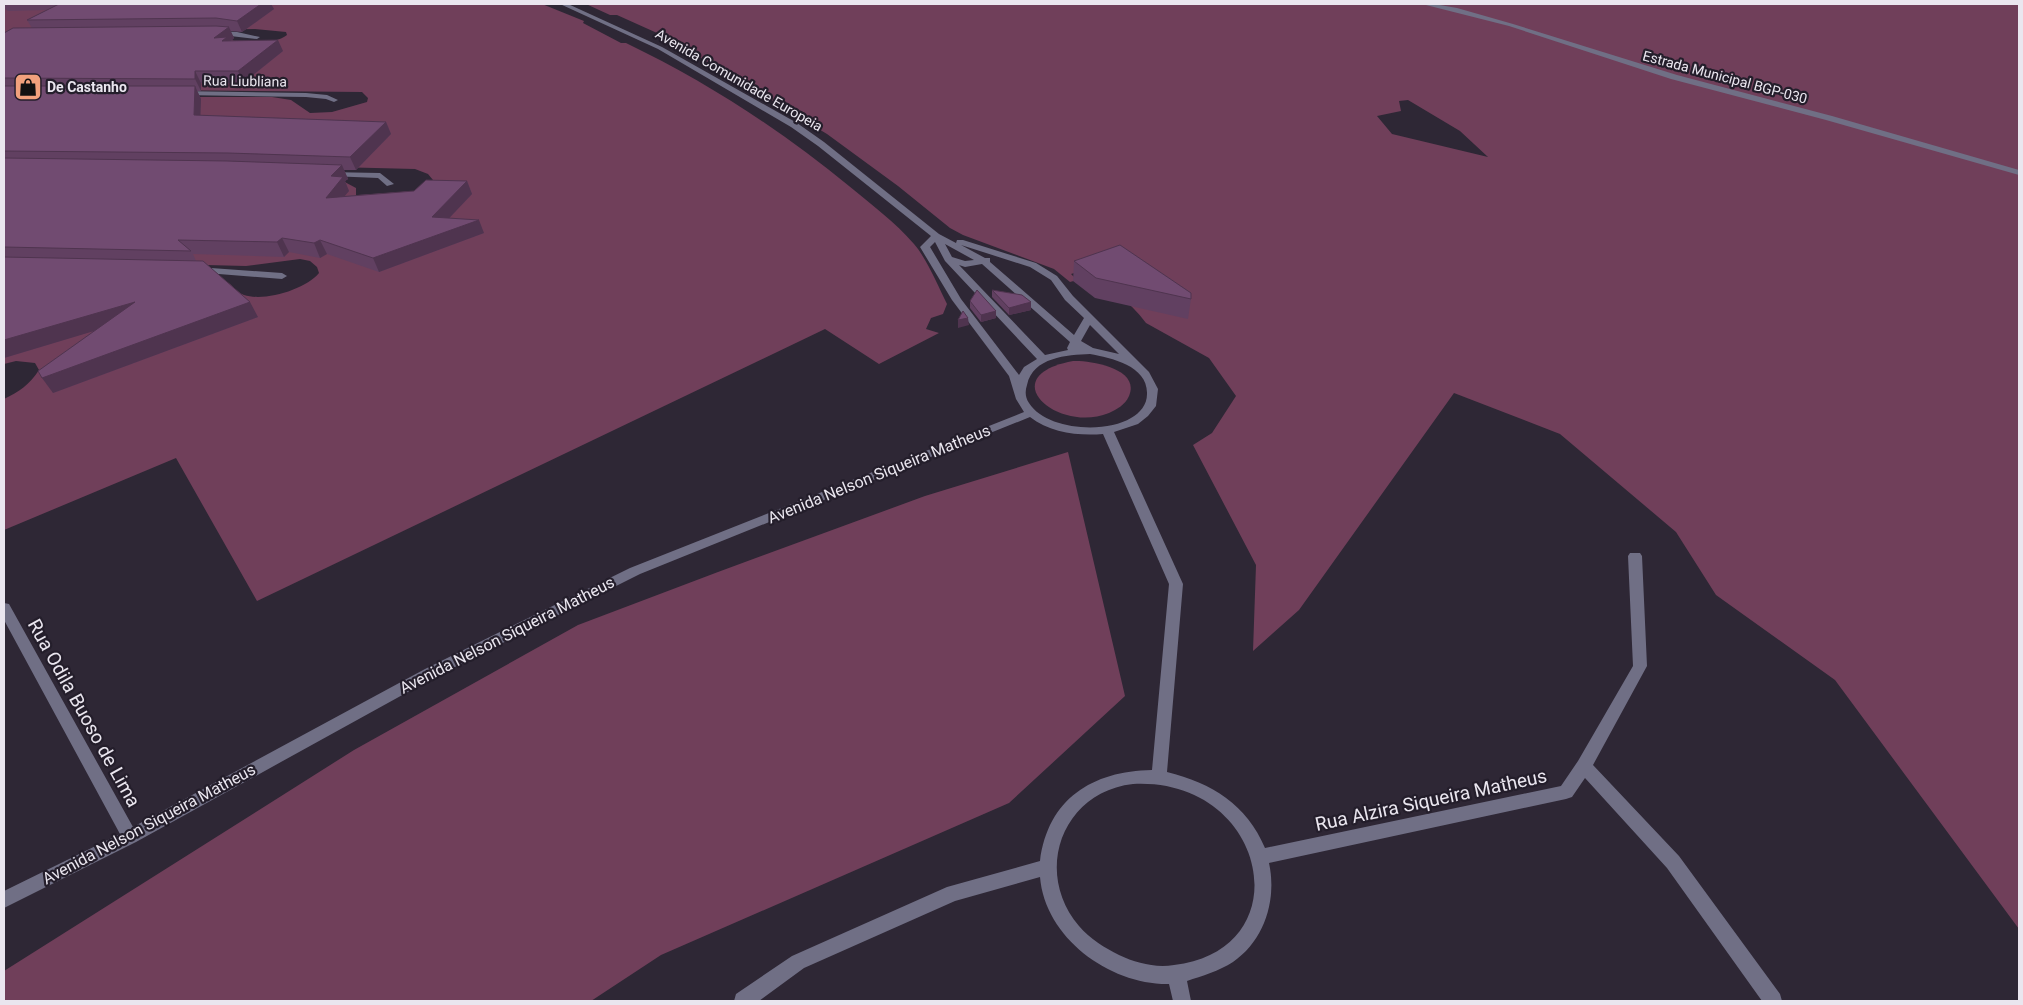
<svg xmlns="http://www.w3.org/2000/svg" width="2023" height="1005" viewBox="0 0 2023 1005" font-family="Roboto,sans-serif">
  <rect width="100%" height="100%" fill="#2e2735"/>
  <g fill="#703f5a" fill-rule="evenodd">
    <path d="M4 4H542L584 21 583 23 621 43H626C707 82 781 130 849 186 872 205 895 222 914 244 927 259 938 286 947 304L943 314 931 318 926 329 939 333 879 364 825 329 257 601 176 458 4 530V399C19 392 30 384 39 370L35 363 16 361 4 364V271L204 275C211 277 220 277 226 281 232 285 238 293 244 295 265 302 306 289 319 273L317 267 310 261 300 259 246 266 4 260 341 180 356 188V196L395 202 433 180 428 174 415 169 251 165 62 97H272L291 100 310 113 332 112 367 102 368 98 362 92 154 90 229 38C240 47 276 44 287 35L286 32 255 29 8 33 4 32Z"/>
    <path d="M586 4H2019V929L1835 680 1716 595 1676 532 1560 434 1454 393 1299 610 1253 651 1256 565 1193 445 1212 433 1236 396 1209 358 1146 323C1130 301 1106 285 1084 270L1071 274 1077 280 1070 282 1054 269 963 235 950 228 898 186 827 134 684 48 657 34V33L617 15H610ZM1408 100 1460 131 1488 157 1392 134 1377 116 1401 111 1399 101Z"/>
    <path d="M1073 361C1089 360 1141 368 1129 396 1125 405 1117 409 1109 413 1057 434 992 376 1073 361Z"/>
    <polygon points="1068,452 1125,696 1009,803 661,955 591,1001 4,1001 4,971 354,750 578,625 718,572 925,496"/>
  </g>
  <g fill="none" stroke-linecap="round" stroke-linejoin="round">
    <g fill="#706f85" fill-rule="evenodd">
      <path d="M560 4H568L662 47 797 123 824 142 939 234 956 243 957 240H963L1036 263 1057 276 1073 296 1149 372 1158 389 1156 406 1148 416 1138 424 1114 432 1183 584 1167 772C1212 783 1247 805 1265 848L1561 786 1578 761 1633 666 1628 556 1630 553H1640L1642 556 1647 666 1593 765 1679 856 1780 994 1782 1001H1762L1667 868 1585 778 1572 797 1566 799 1269 863C1277 899 1265 940 1233 962 1219 971 1202 976 1187 981L1191 1001H1173L1169 984C1110 985 1045 938 1040 877L955 901 804 968 759 1001H734L736 994 792 956 947 887 1040 861C1048 799 1092 771 1152 770L1169 584 1103 434C1079 436 1050 433 1030 417L640 574 435 677 136 842 4 908V891L120 834 4 620V603L9 604 133 827 425 669 630 568 1024 412 1016 399 1009 376 952 300 920 247 931 236 818 146 791 127 658 49ZM935 242 945 261 1037 359 1024 367 1019 375 961 299 930 247ZM945 244 974 260 965 261 952 257ZM961 245 1030 267 1051 280 1065 300 1084 318 1074 335 990 262V258H985ZM982 264 1070 342 1067 348 1068 350 1045 355 959 265 965 267ZM1090 325 1119 354 1093 348 1081 341ZM1090 354C1112 358 1148 366 1147 394 1147 405 1140 413 1131 418 1105 434 1046 430 1029 403 1025 397 1025 391 1027 385 1033 357 1067 355 1090 354ZM1133 784C1268 777 1303 950 1174 965 1155 968 1136 963 1119 955 1105 948 1090 939 1079 926 1033 872 1062 792 1133 784Z"/>
      <polygon points="1422,4 1434,4 1457,8 1513,24 1677,75 1832,116 2019,170 2019,175 1826,120 1671,79 1509,26"/>
      <polygon points="215,31 237,32 260,37 257,39 213,34 213,32"/>
      <polygon points="180,91 306,93 327,95 338,100 334,102 326,99 306,97 183,95 180,95"/>
      <polygon points="327,172 380,173 394,184 387,186 378,178 330,176 326,174"/>
      <polygon points="197,267 282,273 287,276 282,279 194,272 192,270"/>
    </g>
  </g>
  <g fill="#614061">
    <polygon points="4,4 271,4 274,9 242,32 230,31 234,38 231,41 283,51 243,83 201,83 201,91 197,91 201,99 200,115 386,122 391,134 356,170 344,170 348,179 345,181 349,191 344,196 414,191 467,181 472,194 449,218 484,233 379,272 327,254 320,258 289,252 284,257 193,254 196,261 258,317 53,393 93,331 4,358 4,33 32,28 27,20 47,10 8,11 4,8"/>
    <polygon points="1074,261 1191,299 1188,319 1095,298 1073,281"/>
    <polygon points="992,290 1031,310 1009,315 992,297"/>
    <polygon points="970,301 996,318 981,322 970,308"/>
  </g>
  <g fill="#4f344f">
    <polygon points="261,4 271,4 274,9 242,32 237,21"/>
    <polygon points="229,27 234,38 229,42 232,49 214,38"/>
    <polygon points="278,40 283,51 243,83 238,71"/>
    <polygon points="195,71 201,83 201,91 195,79"/>
    <polygon points="195,86 201,99 200,128 194,115"/>
    <polygon points="386,122 391,134 356,170 350,157"/>
    <polygon points="342,165 348,179 345,181 349,191 332,211 326,198 331,176"/>
    <polygon points="467,181 472,194 437,231 432,217"/>
    <polygon points="479,220 484,233 379,272 373,258"/>
    <polygon points="282,238 289,252 284,257 277,242"/>
    <polygon points="320,240 327,254 320,258 314,243"/>
    <polygon points="135,302 144,316 4,358 4,340"/>
    <polygon points="250,302 258,317 53,393 42,378"/>
    <polygon points="1031,302 1031,310 1009,315 1009,308"/>
    <polygon points="996,311 996,318 981,322 981,315"/>
    <polygon points="968,318 969,325 958,328 958,320"/>
  </g>
  <g fill="#714b71" stroke="#4f344f">
    <polygon points="59,4 261,4 237,21 216,18 27,20"/>
    <polygon points="216,26 229,27 214,38 227,37 222,41 278,40 238,71 195,71 195,79 4,78 4,33 13,28"/>
    <polygon points="4,86 195,86 194,115 386,122 350,157 228,153 4,151"/>
    <polygon points="4,158 227,161 342,165 331,176 343,177 326,198 414,191 426,180 467,181 432,217 479,220 373,258 320,240 314,243 282,238 277,242 178,240 191,251 4,247"/>
    <polygon points="1120,245 1191,293 1191,299 1096,278 1074,261"/>
    <polygon points="4,257 203,261 250,302 42,378 38,371 135,302 4,340"/>
    <polygon points="977,290 996,311 981,315 970,301"/>
    <polygon points="992,290 1022,295 1031,302 1009,308"/>
    <polygon points="963,311 968,318 958,320"/>
  </g>
  <defs>
    <g id="shop-square" transform="scale(1.4375)"><rect x="-9" y="-9" width="18" height="18" rx="4" fill="#f1a17d" stroke="#241e2b"/><path d="M-5-2.5h2.3a2.7 3.5 0 0 1 5.4 0H5L5.5 6h-11ZM-1.5-2.5h3a1.5 2.3 0 0 0-3 0Z" fill="#111"/></g>
  </defs>
  <g fill-rule="evenodd">
    <use href="#shop-square" x="28" y="87"/>
  </g>
  <g text-anchor="middle" dominant-baseline="central" stroke-width="4.5" stroke-linejoin="round" paint-order="stroke">
    <g font-size="14" fill="#eae6ef" stroke="#241e2b">
      <text transform="translate(1725 77) rotate(15)">Estrada Municipal BGP-030</text>
      <text transform="translate(739 80) rotate(30)">Avenida Comunidade Europeia</text>
      <text transform="translate(245 81) rotate(1)">Rua Liubliana</text>
    </g>
    <g font-size="14" font-weight="bold" fill="#eae6ef" stroke="#241e2b" text-anchor="start">
      <text x="47" y="87">De Castanho</text>
    </g>
    <g font-size="16" fill="#eae6ef" stroke="#241e2b">
      <text transform="translate(879 474) rotate(-22)">Avenida Nelson Siqueira Matheus</text>
      <text transform="translate(507 635) rotate(-27)">Avenida Nelson Siqueira Matheus</text>
      <text transform="translate(149 824) rotate(-28)">Avenida Nelson Siqueira Matheus</text>
    </g>
    <g font-size="19" fill="#eae6ef" stroke="#241e2b">
      <text transform="translate(84 713) rotate(61)">Rua Odila Buoso de Lima</text>
      <text transform="translate(1431 800) rotate(-12)">Rua Alzira Siqueira Matheus</text>
    </g>
  </g>
  <rect width="2023" height="1005" fill="none" stroke="#eae6ef" stroke-width="10"/>
</svg>
